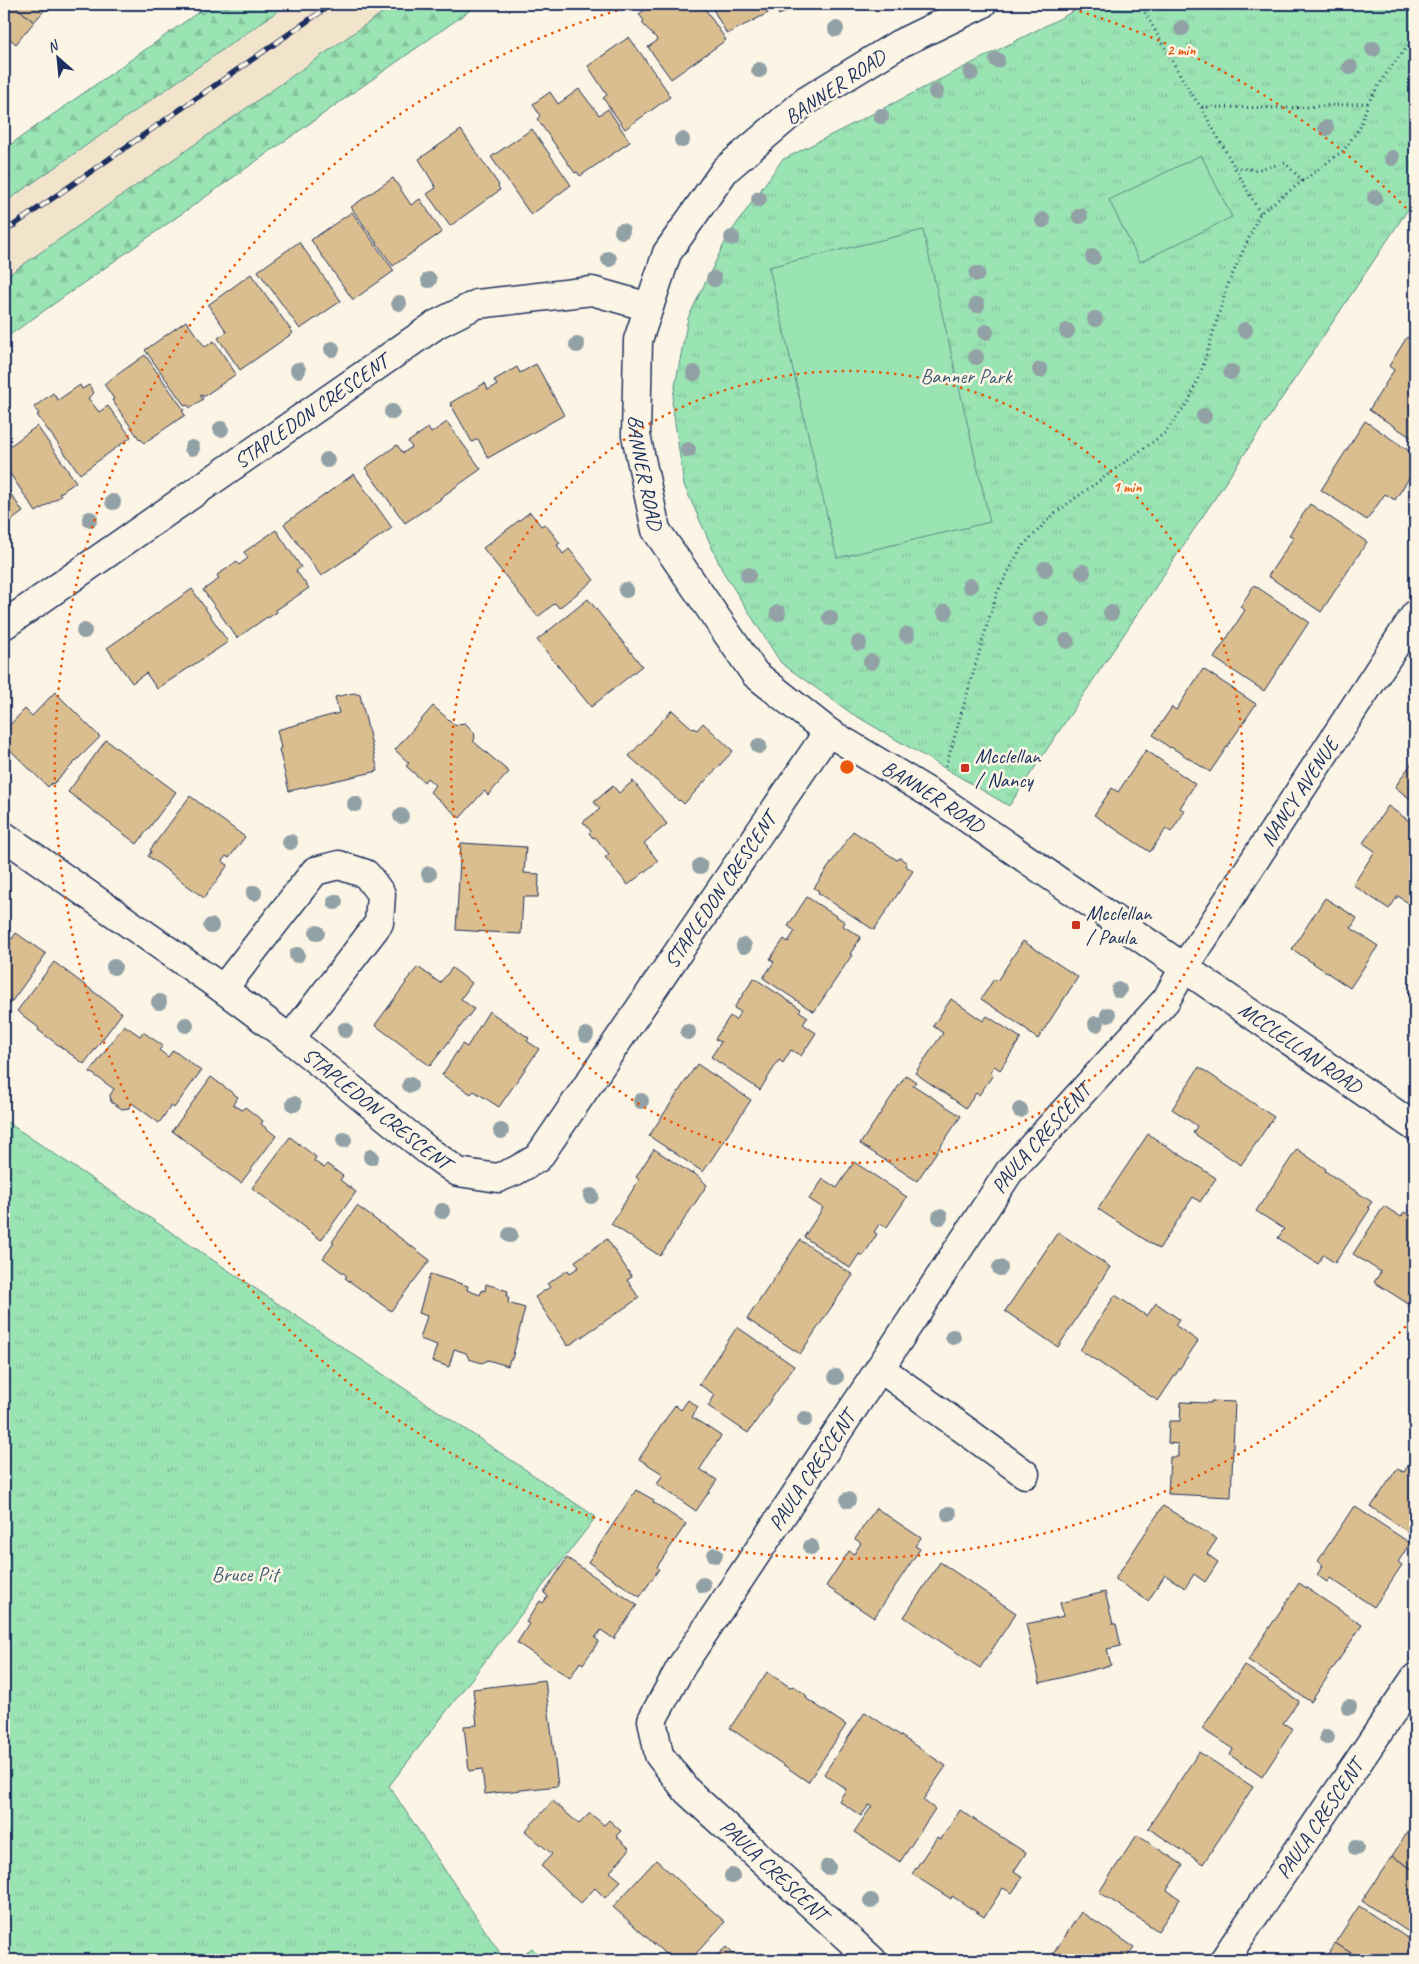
<svg xmlns="http://www.w3.org/2000/svg" width="1419" height="1964" viewBox="0 0 1419 1964" font-family="Caveat,sans-serif">
  <defs>
    <pattern id="forest-firs" width="22" height="20" patternUnits="userSpaceOnUse" patternTransform="scale(1.25)"><rect width="22" height="20" fill="#9ae3b3"/><path d="M5 1l3.5 6h-7zM16 11l3.5 6h-7z" fill="#84c39c"/></pattern>
    <pattern id="park-tufts" width="24" height="20" patternUnits="userSpaceOnUse" patternTransform="scale(1.25)"><rect width="24" height="20" fill="#9ae3b3"/><path d="M3 7l-1-3M5 7V3M7 7l1-3M15 17l-1-3M17 17v-4M19 17l1-3" fill="none" stroke="#84c39c"/></pattern>
  </defs>
  <rect width="100%" height="100%" fill="#fcf5e5"/>
  <filter id="ink" filterUnits="userSpaceOnUse"><feTurbulence type="fractalNoise" baseFrequency=".02" numOctaves="2"/><feDisplacementMap in="SourceGraphic" scale="10" xChannelSelector="R" yChannelSelector="G"/><feConvolveMatrix kernelMatrix="1 2 1 2 8 2 1 2 1" color-interpolation-filters="sRGB"/></filter>
  <g filter="url(#ink)">
    <polygon fill="#f2e4cb" points="289,4 395,4 4,278 4,204"/>
    <g fill="url(#forest-firs)" stroke="#5a8988">
      <polygon points="210,4 288,4 4,203 4,149"/>
      <polygon points="395,4 479,4 4,339 4,278"/>
      <polygon points="532,1948 543,1960 515,1960"/>
    </g>
    <g fill="url(#park-tufts)" stroke="#5a8988">
      <polygon points="189,4 216,4 202,14"/>
      <polygon points="1088,4 1415,4 1415,199 1009,806 851,713 781,663 722,570 684,485 672,402 688,318 728,236 782,160"/>
      <polygon points="4,1120 596,1517 389,1786 500,1953 508,1960 4,1960"/>
    </g>
    <g fill="#9ae3b3" stroke="#5a8988">
      <polygon points="1201,155 1232,217 1140,262 1109,200"/>
      <polygon points="923,230 990,522 837,558 769,267"/>
    </g>
    <g fill="#dbbe8f" stroke="#1b2f5e">
      <polygon points="4,4 13,4 34,22 16,44 4,34"/>
      <polygon points="13,4 50,4 34,22"/>
      <polygon points="653,4 702,4 726,40 671,79 648,47 657,41 656,38 642,23 644,21 639,14"/>
      <polygon points="710,4 763,4 768,13 727,34"/>
      <polygon points="774,4 801,4 779,15"/>
      <polygon points="4,34 9,38 4,45"/>
      <polygon points="629,37 668,92 667,93 670,97 625,129 603,98 607,95 588,66"/>
      <polygon points="579,89 599,115 608,109 630,142 580,176 577,172 575,173 537,119 540,116 533,104 550,92 558,104"/>
      <polygon points="532,129 571,185 531,215 491,157"/>
      <polygon points="461,130 499,185 498,186 500,190 450,226 427,194 436,188 419,159"/>
      <polygon points="393,178 411,205 420,199 442,232 393,266 351,207"/>
      <polygon points="352,212 394,271 353,300 311,240"/>
      <polygon points="299,242 341,301 300,329 258,271"/>
      <polygon points="251,274 293,333 240,370 218,338 227,332 208,305"/>
      <polygon points="186,321 205,347 214,341 236,374 203,397 202,395 200,396 203,399 190,408 188,405 185,406 145,350"/>
      <polygon points="1407,337 1415,343 1415,440 1369,410 1394,370 1389,366"/>
      <polygon points="145,355 184,410 182,411 185,415 144,443 141,439 140,440 112,400 114,399 104,384"/>
      <polygon points="536,364 564,415 488,458 478,439 472,442 450,403 485,383 488,390 497,385 494,380 517,367 520,373"/>
      <polygon points="80,385 82,389 89,385 94,393 88,398 99,412 108,406 131,437 80,474 37,415 39,414 34,407 53,393 58,400"/>
      <polygon points="1365,421 1415,455 1415,469 1395,500 1385,494 1367,520 1321,490"/>
      <polygon points="447,422 481,469 440,498 441,499 405,523 365,468 397,445 403,453 412,447 408,442 428,428 431,433"/>
      <polygon points="37,426 76,482 59,494 61,496 36,512 4,465 4,447 5,446 7,448"/>
      <polygon points="354,474 392,528 321,576 284,524"/>
      <polygon points="4,484 23,512 4,526"/>
      <polygon points="1310,504 1367,542 1321,612 1268,576 1294,537 1289,535"/>
      <polygon points="530,512 541,526 545,524 560,543 557,545 563,554 569,549 594,580 559,608 555,603 538,617 483,548"/>
      <polygon points="276,530 301,567 296,571 309,588 276,610 277,612 268,618 267,617 237,638 203,590 219,579 217,575 237,562 239,565 248,558 244,552"/>
      <polygon points="1254,585 1309,622 1264,691 1214,658 1245,610 1240,607"/>
      <polygon points="192,589 228,642 157,689 146,673 132,683 107,648"/>
      <polygon points="588,599 642,666 591,707 537,640"/>
      <polygon points="1203,669 1256,704 1210,772 1171,747 1170,748 1153,735 1172,707 1176,710"/>
      <polygon points="55,692 100,737 53,784 52,783 48,787 4,744 4,731 25,709 32,716"/>
      <polygon points="354,693 360,695 378,771 289,791 279,749 281,748 277,730 339,713 335,697"/>
      <polygon points="433,706 456,726 458,724 465,723 474,732 475,739 473,741 509,772 488,795 484,791 460,818 430,792 435,785 427,778 424,782 406,766 409,763 395,750"/>
      <polygon points="672,710 693,729 694,728 697,730 703,723 733,751 684,804 680,800 679,801 629,756"/>
      <polygon points="106,740 176,792 137,844 68,792"/>
      <polygon points="1146,750 1195,784 1180,808 1185,811 1171,832 1166,829 1150,852 1094,815 1112,788 1118,792"/>
      <polygon points="1415,758 1415,803 1395,787"/>
      <polygon points="633,781 667,824 644,843 658,861 628,885 605,857 609,854 595,837 593,838 589,833 591,831 583,822 600,809 594,802 613,786 619,793"/>
      <polygon points="190,796 245,837 229,858 226,856 222,861 228,865 204,898 148,856 151,852 150,850"/>
      <polygon points="1388,806 1415,825 1415,871 1412,876 1415,878 1414,907 1398,896 1389,909 1353,885 1375,851 1363,843"/>
      <polygon points="853,831 897,860 900,858 907,863 906,866 913,871 874,930 818,893 819,891 814,888"/>
      <polygon points="461,843 526,847 524,873 539,874 538,897 523,897 521,934 456,930"/>
      <polygon points="807,897 845,922 843,926 861,937 850,954 852,955 814,1012 763,978 774,962 770,959 784,939 788,942 795,931 788,926"/>
      <polygon points="1325,898 1357,918 1351,928 1378,946 1350,988 1292,949"/>
      <polygon points="4,925 7,928 4,933 12,939 16,933 46,954 7,1008 4,1005"/>
      <polygon points="1023,941 1078,977 1038,1039 1028,1032 1029,1031 981,999 994,979 997,981"/>
      <polygon points="54,962 122,1013 84,1064 38,1030 39,1028 17,1011"/>
      <polygon points="418,967 440,983 452,968 472,983 461,999 474,1009 430,1066 375,1025 406,983 405,982"/>
      <polygon points="754,978 801,1009 799,1011 808,1017 803,1024 816,1033 801,1056 791,1050 783,1063 779,1060 760,1090 711,1057 721,1042 715,1039 730,1016 735,1020 741,1012 734,1008"/>
      <polygon points="951,999 983,1021 987,1016 1021,1038 1000,1070 994,1066 990,1072 993,1075 979,1095 976,1093 966,1108 915,1073 943,1033 933,1026"/>
      <polygon points="1415,1007 1415,1023 1408,1018"/>
      <polygon points="489,1011 529,1038 527,1041 539,1049 499,1107 474,1091 471,1094 442,1075 462,1044 467,1047"/>
      <polygon points="124,1025 140,1036 143,1032 163,1046 159,1050 168,1057 173,1050 201,1071 174,1108 171,1106 159,1123 132,1103 129,1108 122,1109 111,1102 110,1095 114,1089 90,1072"/>
      <polygon points="697,1064 751,1100 703,1172 649,1136"/>
      <polygon points="1199,1067 1274,1117 1241,1165 1193,1133 1197,1126 1172,1109"/>
      <polygon points="906,1075 916,1082 913,1085 961,1116 917,1181 860,1144"/>
      <polygon points="211,1077 238,1097 233,1104 242,1110 245,1107 263,1121 261,1124 276,1136 241,1183 202,1155 202,1153 172,1131"/>
      <polygon points="1148,1134 1216,1178 1200,1202 1193,1197 1159,1249 1098,1209"/>
      <polygon points="290,1137 316,1157 314,1161 324,1168 327,1164 343,1176 340,1180 356,1192 321,1240 252,1188"/>
      <polygon points="654,1149 692,1174 693,1172 707,1185 660,1256 611,1224 639,1180 636,1177"/>
      <polygon points="1297,1149 1326,1169 1325,1171 1372,1202 1368,1207 1370,1209 1335,1263 1323,1255 1318,1264 1278,1238 1284,1229 1256,1211"/>
      <polygon points="854,1162 907,1197 887,1227 880,1223 874,1232 877,1234 863,1256 859,1254 850,1268 804,1237 823,1208 809,1199 823,1179 837,1188"/>
      <polygon points="357,1206 430,1260 391,1311 345,1278 347,1276 323,1258 334,1243 332,1242"/>
      <polygon points="1384,1206 1401,1217 1404,1212 1415,1218 1415,1297 1410,1305 1374,1282 1381,1272 1353,1254"/>
      <polygon points="1058,1232 1110,1267 1058,1347 1005,1311"/>
      <polygon points="607,1239 632,1277 627,1280 639,1298 568,1346 535,1297 550,1287 547,1284 568,1270 570,1273 579,1267 575,1261"/>
      <polygon points="800,1240 853,1275 800,1354 747,1319"/>
      <polygon points="430,1274 468,1286 467,1290 480,1295 482,1290 485,1291 486,1284 508,1291 507,1297 509,1298 508,1303 525,1308 512,1359 510,1359 508,1366 488,1360 482,1363 469,1359 466,1353 454,1349 449,1367 432,1361 437,1345 420,1339 427,1316 419,1313"/>
      <polygon points="1115,1295 1147,1316 1156,1303 1179,1319 1175,1325 1198,1341 1158,1401 1080,1350"/>
      <polygon points="737,1327 794,1366 748,1433 708,1406 715,1395 699,1384"/>
      <polygon points="688,1400 698,1407 692,1417 721,1436 700,1469 717,1480 696,1511 657,1484 663,1474 639,1459 675,1405 681,1410"/>
      <polygon points="1211,1401 1235,1402 1231,1497 1168,1494 1170,1457 1178,1457 1178,1444 1168,1443 1169,1421 1180,1421 1181,1402 1211,1403"/>
      <polygon points="1415,1455 1415,1534 1414,1536 1371,1507 1397,1469 1404,1472"/>
      <polygon points="636,1490 654,1500 653,1502 686,1524 657,1567 659,1569 640,1597 588,1562"/>
      <polygon points="1163,1506 1217,1539 1207,1554 1218,1562 1205,1582 1194,1574 1185,1588 1165,1575 1148,1601 1115,1579"/>
      <polygon points="1354,1506 1410,1543 1398,1562 1402,1565 1374,1607 1330,1578 1327,1582 1317,1575 1323,1565 1318,1561"/>
      <polygon points="876,1508 921,1538 915,1546 920,1549 874,1618 826,1586 849,1551 854,1554 861,1543 855,1539"/>
      <polygon points="567,1558 637,1605 614,1639 601,1630 595,1638 599,1641 583,1664 580,1662 570,1678 517,1643 529,1624 526,1622 540,1601 543,1603 548,1596 544,1593"/>
      <polygon points="940,1562 1016,1613 980,1668 904,1617"/>
      <polygon points="1299,1583 1362,1625 1311,1702 1248,1660"/>
      <polygon points="1105,1592 1113,1624 1116,1624 1121,1646 1107,1649 1111,1665 1040,1683 1026,1624 1064,1616 1060,1603"/>
      <polygon points="1244,1665 1299,1701 1283,1723 1293,1729 1262,1777 1230,1755 1233,1749 1202,1729"/>
      <polygon points="767,1672 790,1687 794,1686 806,1695 807,1699 846,1725 808,1782 730,1728"/>
      <polygon points="545,1680 558,1786 485,1794 482,1769 469,1771 464,1726 477,1725 473,1689"/>
      <polygon points="865,1712 946,1766 923,1800 935,1809 900,1862 854,1832 872,1806 869,1805 861,1816 839,1801 846,1789 824,1774"/>
      <polygon points="1199,1752 1253,1787 1203,1864 1148,1828"/>
      <polygon points="553,1801 579,1824 590,1813 604,1825 609,1820 621,1831 616,1836 630,1849 610,1872 621,1881 605,1898 595,1888 581,1903 541,1866 552,1854 525,1831"/>
      <polygon points="960,1810 1026,1853 1014,1871 1023,1877 1012,1893 1003,1888 984,1917 952,1896 951,1899 912,1874 937,1837 941,1839"/>
      <polygon points="1415,1821 1415,1871 1392,1856"/>
      <polygon points="1137,1835 1183,1865 1167,1890 1180,1899 1158,1931 1099,1892"/>
      <polygon points="1392,1856 1415,1871 1415,1928 1411,1925 1407,1931 1362,1901"/>
      <polygon points="656,1860 725,1922 690,1960 672,1960 613,1907"/>
      <polygon points="1359,1906 1415,1943 1415,1949 1408,1960 1362,1960 1335,1943"/>
      <polygon points="1081,1912 1134,1947 1125,1960 1049,1960"/>
      <polygon points="1335,1943 1362,1960 1324,1960"/>
      <polygon points="726,1947 740,1960 712,1960"/>
      <polygon points="761,1953 770,1960 755,1960"/>
    </g>
    <g fill="none" stroke-linecap="round" stroke-linejoin="round">
      <g stroke="#1b2f5e" stroke-width="31">
        <g id="minor">
          <path id="s1" d="M982 4 899 44 806 101 725 170 667 253 638 340 636 435 656 530 755 674 828 732 938 798 1415 1127"/>
          <path id="s2" d="M4 625 437 324 477 304 592 291 649 307"/>
          <path id="s3" d="M4 836 223 989 290 1039 427 1150 458 1172 498 1178 515 1171 538 1158 828 732"/>
          <polyline points="223,989 315,871 339,865 366,874 381,894 379,923 290,1039"/>
          <polyline points="880,1368 1025,1474"/>
          <path id="s4" d="M872 1960 687 1791 659 1755 652 1720 681 1667 880 1368 1009 1172 1166 1000 1184 968 1415 615"/>
          <path id="s5" d="M1224 1960 1415 1678"/>
        </g>
      </g>
      <g stroke="#1b2f5e" stroke-width="3" stroke-dasharray="1 4" stroke-linecap="butt">
        <polyline points="1140,4 1190,92 1201,107 1260,213"/>
        <polyline points="1202,107 1291,108 1368,103"/>
        <polyline points="1235,167 1255,170 1285,163 1303,181"/>
        <polyline points="946,766 996,595 1021,548 1055,513 1165,433 1189,401 1203,366 1227,287 1260,213 1344,150 1360,127 1368,103 1385,75 1415,36"/>
      </g>
      <use href="#minor" stroke="#fcf5e5" stroke-width="28"/>
      <g stroke="#1b2f5e" stroke-width="5.5">
        <polyline id="rail" points="4,232 332,4"/>
      </g>
      <use href="#rail" stroke="#fcf5e5" stroke-width="4" stroke-dasharray="11" stroke-linecap="butt"/>
    </g>
    <g fill="#92a1a6">
      <circle cx="1182" cy="28" r="8"/>
      <circle cx="836" cy="29" r="8"/>
      <circle cx="1373" cy="49" r="8"/>
      <circle cx="997" cy="60" r="8"/>
      <circle cx="1350" cy="67" r="8"/>
      <circle cx="759" cy="70" r="8"/>
      <circle cx="971" cy="73" r="8"/>
      <circle cx="936" cy="92" r="8"/>
      <circle cx="881" cy="116" r="8"/>
      <circle cx="1326" cy="128" r="8"/>
      <circle cx="682" cy="140" r="8"/>
      <circle cx="1392" cy="158" r="8"/>
      <circle cx="1375" cy="198" r="8"/>
      <circle cx="759" cy="199" r="8"/>
      <circle cx="1080" cy="216" r="8"/>
      <circle cx="1043" cy="220" r="8"/>
      <circle cx="622" cy="231" r="8"/>
      <circle cx="732" cy="238" r="8"/>
      <circle cx="1093" cy="257" r="8"/>
      <circle cx="609" cy="259" r="8"/>
      <circle cx="977" cy="274" r="8"/>
      <circle cx="714" cy="279" r="8"/>
      <circle cx="429" cy="280" r="8"/>
      <circle cx="399" cy="303" r="8"/>
      <circle cx="977" cy="305" r="8"/>
      <circle cx="1095" cy="319" r="8"/>
      <circle cx="1245" cy="330" r="8"/>
      <circle cx="1067" cy="331" r="8"/>
      <circle cx="986" cy="332" r="8"/>
      <circle cx="577" cy="345" r="8"/>
      <circle cx="332" cy="349" r="8"/>
      <circle cx="976" cy="357" r="8"/>
      <circle cx="298" cy="370" r="8"/>
      <circle cx="1040" cy="370" r="8"/>
      <circle cx="1231" cy="372" r="8"/>
      <circle cx="694" cy="373" r="8"/>
      <circle cx="392" cy="412" r="8"/>
      <circle cx="1204" cy="416" r="8"/>
      <circle cx="221" cy="429" r="8"/>
      <circle cx="192" cy="448" r="8"/>
      <circle cx="688" cy="450" r="8"/>
      <circle cx="327" cy="460" r="8"/>
      <circle cx="113" cy="502" r="8"/>
      <circle cx="90" cy="519" r="8"/>
      <circle cx="1045" cy="569" r="8"/>
      <circle cx="1083" cy="572" r="8"/>
      <circle cx="748" cy="575" r="8"/>
      <circle cx="970" cy="586" r="8"/>
      <circle cx="626" cy="590" r="8"/>
      <circle cx="945" cy="612" r="8"/>
      <circle cx="778" cy="613" r="8"/>
      <circle cx="1111" cy="613" r="8"/>
      <circle cx="830" cy="618" r="8"/>
      <circle cx="1041" cy="619" r="8"/>
      <circle cx="84" cy="631" r="8"/>
      <circle cx="907" cy="635" r="8"/>
      <circle cx="1067" cy="641" r="8"/>
      <circle cx="859" cy="643" r="8"/>
      <circle cx="871" cy="662" r="8"/>
      <circle cx="759" cy="746" r="8"/>
      <circle cx="355" cy="804" r="8"/>
      <circle cx="401" cy="816" r="8"/>
      <circle cx="290" cy="842" r="8"/>
      <circle cx="700" cy="866" r="8"/>
      <circle cx="429" cy="874" r="8"/>
      <circle cx="254" cy="893" r="8"/>
      <circle cx="335" cy="902" r="8"/>
      <circle cx="211" cy="926" r="8"/>
      <circle cx="317" cy="933" r="8"/>
      <circle cx="744" cy="946" r="8"/>
      <circle cx="297" cy="955" r="8"/>
      <circle cx="114" cy="967" r="8"/>
      <circle cx="1119" cy="990" r="8"/>
      <circle cx="159" cy="1002" r="8"/>
      <circle cx="1108" cy="1015" r="8"/>
      <circle cx="1096" cy="1024" r="8"/>
      <circle cx="186" cy="1025" r="8"/>
      <circle cx="345" cy="1030" r="8"/>
      <circle cx="688" cy="1032" r="8"/>
      <circle cx="586" cy="1035" r="8"/>
      <circle cx="410" cy="1085" r="8"/>
      <circle cx="641" cy="1101" r="8"/>
      <circle cx="294" cy="1104" r="8"/>
      <circle cx="1020" cy="1110" r="8"/>
      <circle cx="501" cy="1131" r="8"/>
      <circle cx="344" cy="1140" r="8"/>
      <circle cx="371" cy="1157" r="8"/>
      <circle cx="591" cy="1196" r="8"/>
      <circle cx="442" cy="1211" r="8"/>
      <circle cx="940" cy="1217" r="8"/>
      <circle cx="510" cy="1235" r="8"/>
      <circle cx="1000" cy="1268" r="8"/>
      <circle cx="953" cy="1337" r="8"/>
      <circle cx="836" cy="1377" r="8"/>
      <circle cx="805" cy="1419" r="8"/>
      <circle cx="848" cy="1500" r="8"/>
      <circle cx="949" cy="1514" r="8"/>
      <circle cx="811" cy="1547" r="8"/>
      <circle cx="715" cy="1555" r="8"/>
      <circle cx="703" cy="1585" r="8"/>
      <circle cx="1349" cy="1707" r="8"/>
      <circle cx="1327" cy="1737" r="8"/>
      <circle cx="1356" cy="1848" r="8"/>
      <circle cx="828" cy="1867" r="8"/>
      <circle cx="732" cy="1876" r="8"/>
      <circle cx="871" cy="1901" r="8"/>
    </g>
  </g>
  <g fill="none" stroke="#e8590c" stroke-width="2.5" stroke-dasharray="2.5 5">
    <circle cx="847" cy="767" r="396"/>
    <path d="M1411 1321A791 791 0 1 1 636 5M1058 5A791 791 0 0 1 1411 213"/>
  </g>
  <g fill="#c8321e" stroke="#fcf5e5" stroke-width="2">
    <rect x="960" y="763" width="10" height="10" rx="2.5"/>
    <rect x="1071" y="920" width="10" height="10" rx="2.5"/>
  </g>
  <g text-anchor="middle" dominant-baseline="central" stroke-width="5" stroke-linejoin="round" paint-order="stroke">
    <g font-size="21" fill="#1b2f5e" stroke="#fcf5e5">
      <text transform="translate(835 87) rotate(-34)">BANNER ROAD</text>
      <text stroke="none"><textPath href="#s2" startOffset="374">STAPLEDON CRESCENT</textPath></text>
      <text stroke="none"><textPath href="#s1" startOffset="634">BANNER ROAD</textPath></text>
      <text stroke="none"><textPath href="#s4" startOffset="1466">NANCY AVENUE</textPath></text>
      <text stroke="none"><textPath href="#s1" startOffset="1084">BANNER ROAD</textPath></text>
      <text stroke="none"><textPath href="#s3" startOffset="974">STAPLEDON CRESCENT</textPath></text>
      <text stroke="none"><textPath href="#s1" startOffset="1529">MCCLELLAN ROAD</textPath></text>
      <text stroke="none"><textPath href="#s3" startOffset="462">STAPLEDON CRESCENT</textPath></text>
      <text stroke="none"><textPath href="#s4" startOffset="1032">PAULA CRESCENT</textPath></text>
      <text stroke="none"><textPath href="#s4" startOffset="628">PAULA CRESCENT</textPath></text>
      <text stroke="none"><textPath href="#s5" startOffset="170">PAULA CRESCENT</textPath></text>
      <text transform="translate(774 1870) rotate(43)">PAULA CRESCENT</text>
    </g>
    <g font-size="21" fill="#3b5c73" stroke="#fcf5e5">
      <text x="966" y="376">Banner Park</text>
      <text x="245" y="1574">Bruce Pit</text>
    </g>
    <g font-size="21" fill="#1b2f5e" stroke="#fcf5e5" text-anchor="start">
      <text x="975" y="756">Mcclellan<tspan x="975" dy="24">/ Nancy</tspan></text>
      <text x="1086" y="913">Mcclellan<tspan x="1086" dy="24">/ Paula</tspan></text>
    </g>
  </g>
  <circle cx="847" cy="767" r="8" fill="#e8590c" stroke="#fcf5e5" stroke-width="2.5"/>
  <g font-size="15" text-anchor="middle" font-weight="bold" fill="#e8590c" stroke="#fcf5e5" stroke-width="5" stroke-linejoin="round" paint-order="stroke">
    <text x="1181" y="55">2 min</text>
    <text x="1127" y="492">1 min</text>
  </g>
  <rect width="1419" height="1964" fill="none" stroke="#fcf5e5" stroke-width="20"/>
  <rect x="10" y="10" width="1399" height="1944" fill="none" stroke="#1b2f5e" stroke-width="2" filter="url(#ink)"/>
  <g transform="translate(58 58) rotate(333)" stroke="#fcf5e5" stroke-width="4" paint-order="stroke">
  <path d="M0-4L9 19L0 12L-9 19Z" fill="#1b2f5e"/>
  <text y="-8" font-size="14" font-weight="bold" text-anchor="middle" fill="#1b2f5e">N</text>
  </g>
</svg>
